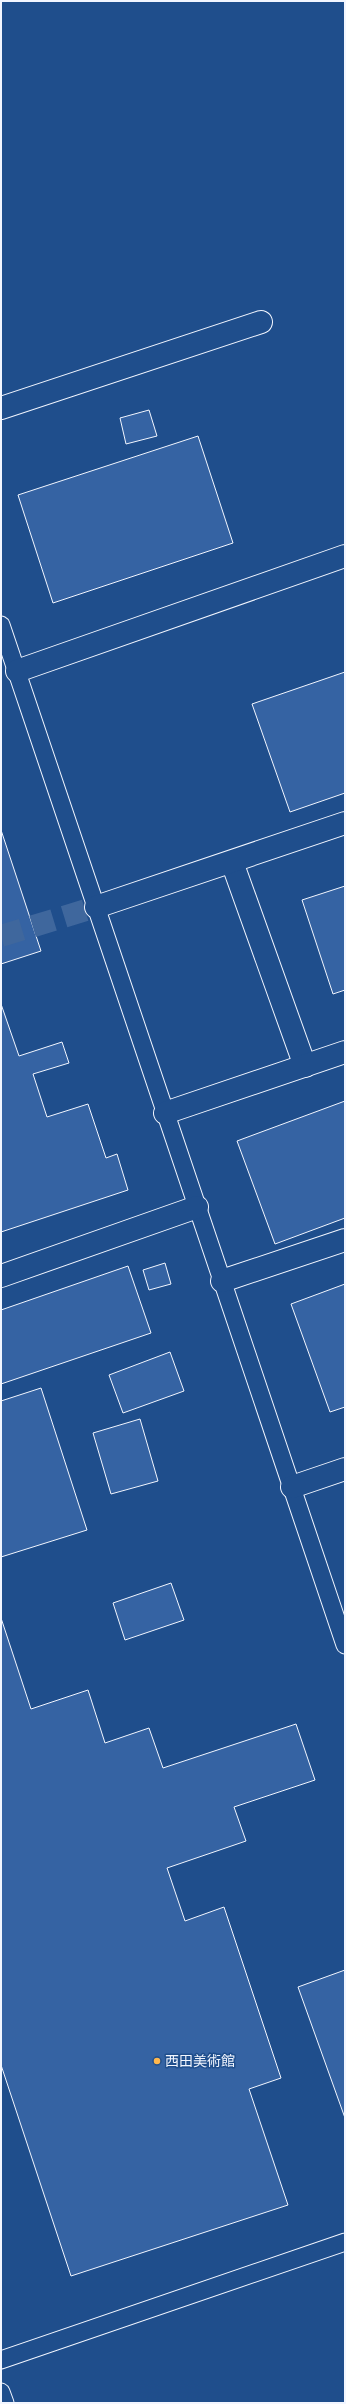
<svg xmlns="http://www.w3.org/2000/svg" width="346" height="2404" viewBox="0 0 346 2404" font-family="Quicksand,'Noto Sans JP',sans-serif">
  <rect width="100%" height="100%" fill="#1f4e8c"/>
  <g fill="#3563a3" stroke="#f2f6ff">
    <polygon points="149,410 157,436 126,444 120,418"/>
    <polygon points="198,436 233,543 53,603 18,495"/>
    <polygon points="345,672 345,793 290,812 252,704"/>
    <polygon points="1,830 41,951 1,964"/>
    <polygon points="345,886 345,990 333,994 302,900"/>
    <polygon points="1,1004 19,1056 62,1042 69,1063 33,1074 47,1117 88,1104 106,1158 117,1154 128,1190 1,1232"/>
    <polygon points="345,1101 345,1218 275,1244 237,1141"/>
    <polygon points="165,1263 171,1284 149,1290 143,1270"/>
    <polygon points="128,1266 151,1333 1,1384 1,1310"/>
    <polygon points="345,1284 345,1407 330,1412 291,1304"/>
    <polygon points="170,1352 184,1391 123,1413 109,1375"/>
    <polygon points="41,1388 87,1530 1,1557 1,1401"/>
    <polygon points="140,1419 158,1481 111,1494 93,1433"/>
    <polygon points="171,1583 184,1620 125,1640 113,1603"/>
    <polygon points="1,1618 31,1709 88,1690 105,1743 149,1728 163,1768 296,1724 315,1780 234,1807 246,1841 167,1868 185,1921 224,1907 281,2078 249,2089 288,2205 71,2276 1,2065"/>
    <polygon points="345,1970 345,2118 298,1987"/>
  </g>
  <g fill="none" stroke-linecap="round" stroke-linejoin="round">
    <polyline stroke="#3f679d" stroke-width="22" stroke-dasharray="22 11" stroke-linecap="butt" points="1,936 96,907"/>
    <g stroke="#f2f6ff" stroke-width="19">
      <g id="service">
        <polyline points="1,625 345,1645"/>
        <polyline points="1,2360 345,2242"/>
        <polyline points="1,2392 5,2403"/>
      </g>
    </g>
    <g stroke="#f2f6ff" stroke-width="24">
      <g id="minor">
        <polyline points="1,408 261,322"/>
        <polyline points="17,671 345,556"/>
        <polyline points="232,862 305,1066"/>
        <polyline points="96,907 345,823"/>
        <polyline points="165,1113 345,1052"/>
        <polyline points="1,1276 197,1207"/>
        <polyline points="222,1281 345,1240"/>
        <polyline points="292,1487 345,1469"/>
      </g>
    </g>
    <use href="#service" stroke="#1f4e8c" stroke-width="17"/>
    <use href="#minor" stroke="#1f4e8c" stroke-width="22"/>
  </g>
  <circle fill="#ffb74d" stroke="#1f4e8c" stroke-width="1.5" cx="157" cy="2061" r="4"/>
  <g text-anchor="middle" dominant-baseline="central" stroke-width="3" stroke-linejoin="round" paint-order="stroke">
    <g font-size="14" fill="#f2f6ff" stroke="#1f4e8c" text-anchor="start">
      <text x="165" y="2061">西田美術館</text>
    </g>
  </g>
  <rect width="346" height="2404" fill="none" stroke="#f2f6ff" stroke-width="4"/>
</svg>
